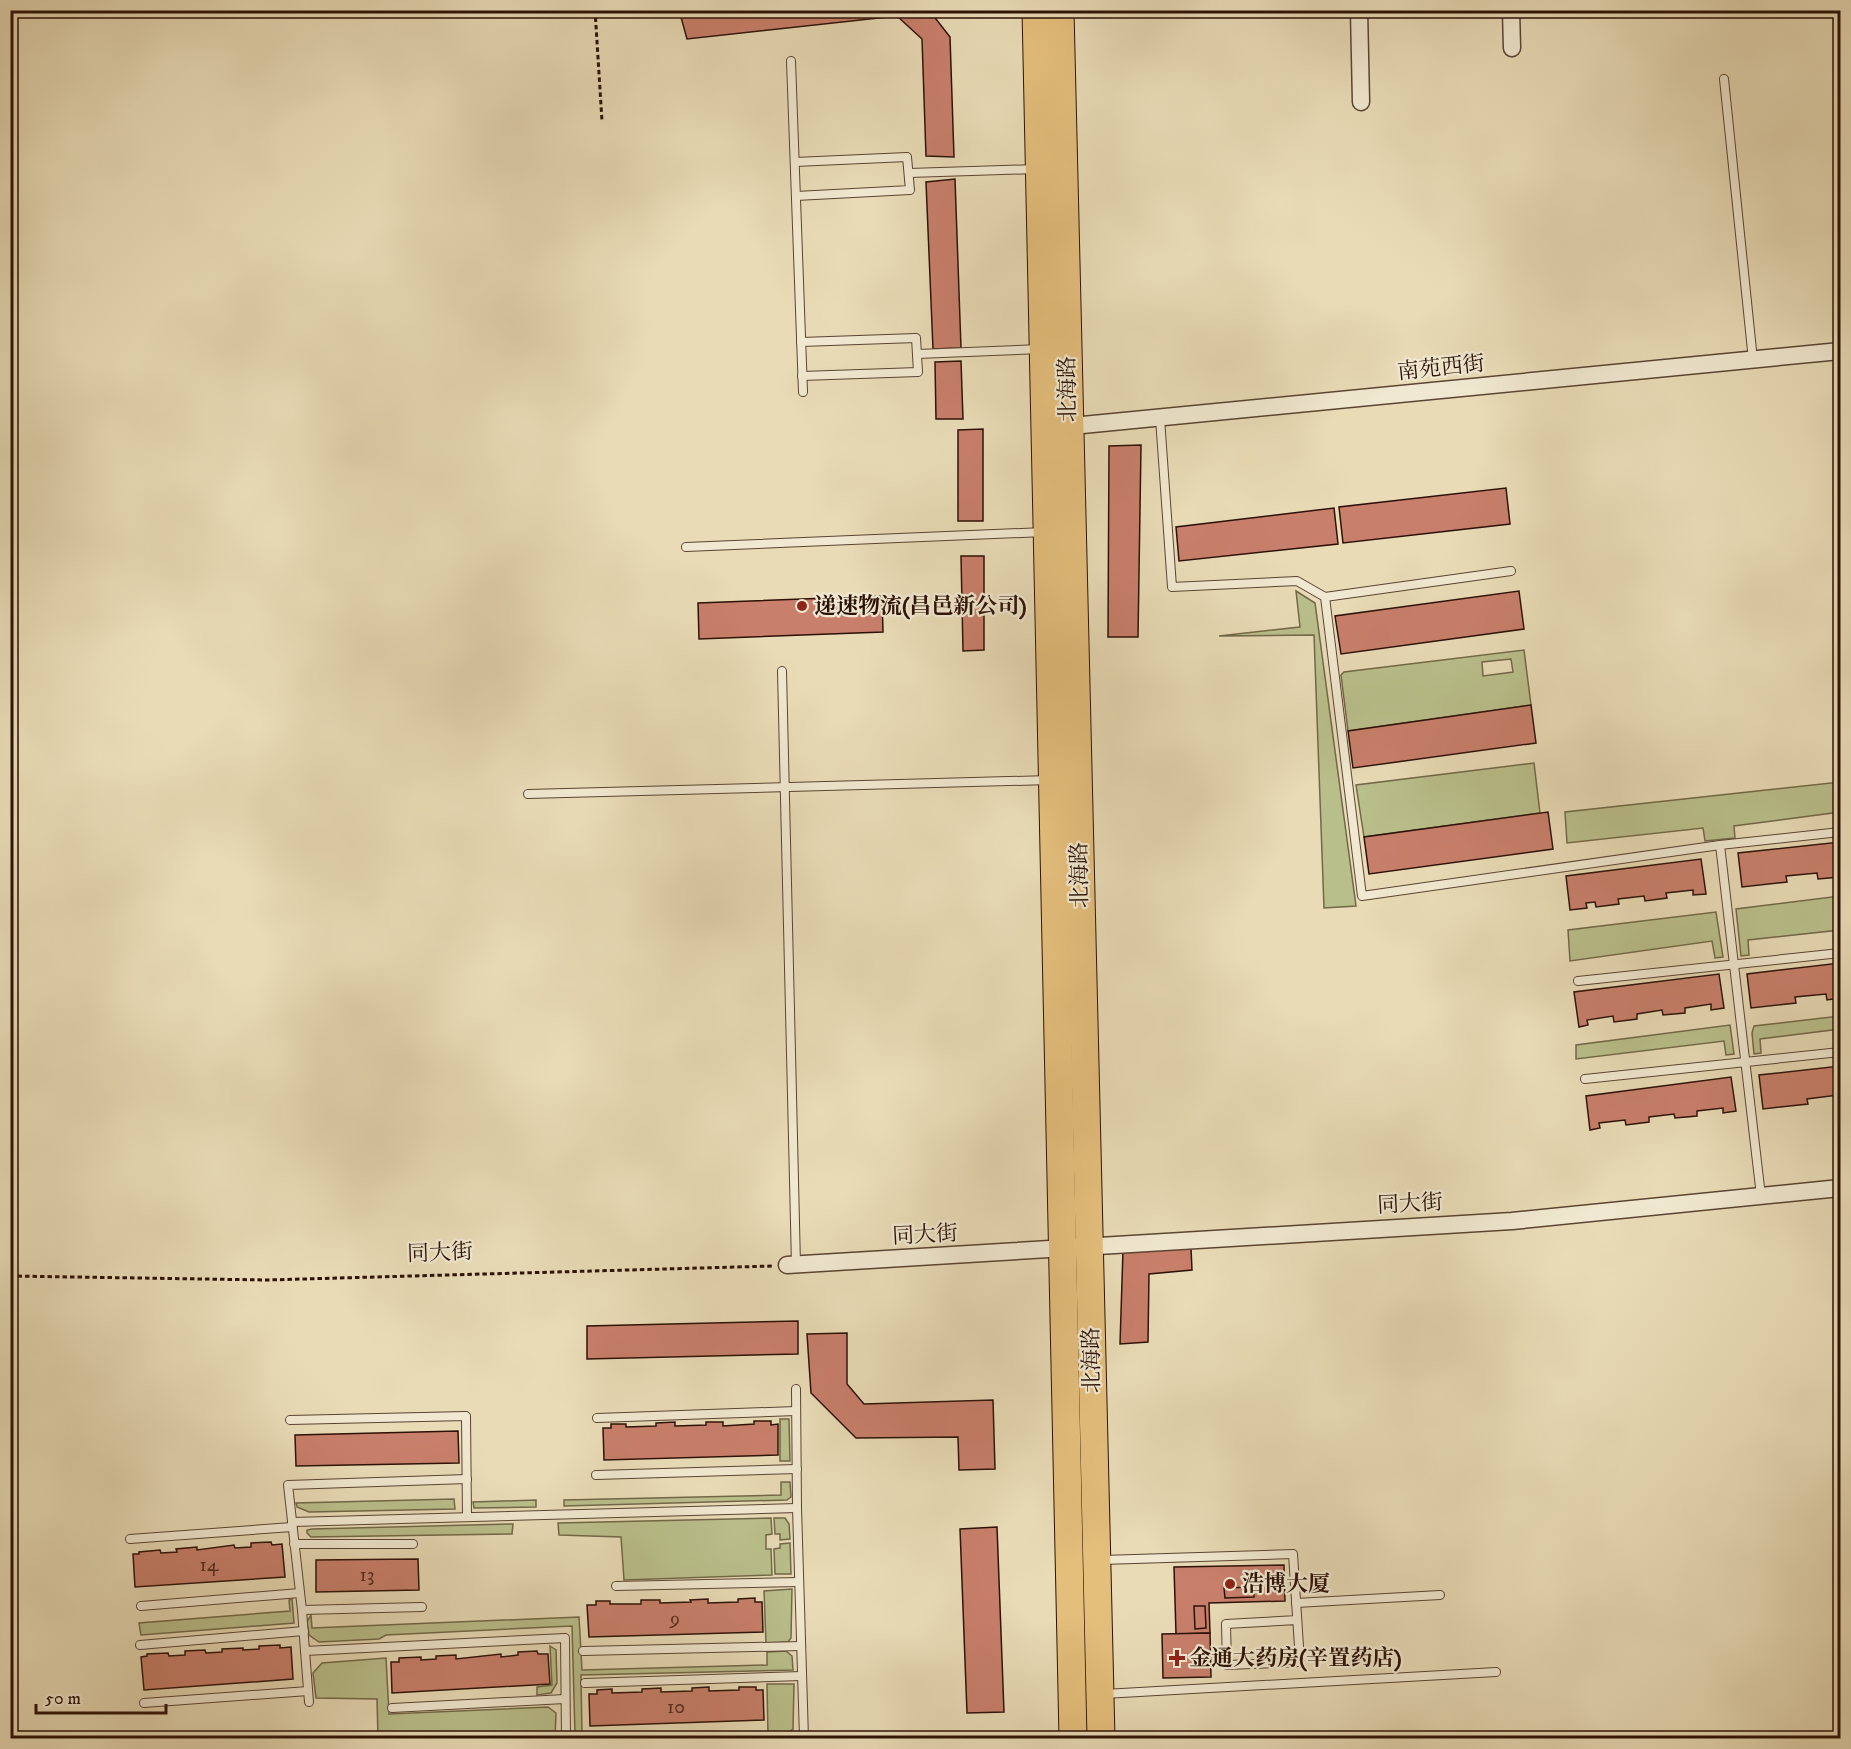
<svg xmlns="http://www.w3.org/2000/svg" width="1851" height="1749" viewBox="0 0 1851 1749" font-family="'IM FELL DW Pica','Noto Serif SC',serif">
  <rect width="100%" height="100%" fill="#e8dbb6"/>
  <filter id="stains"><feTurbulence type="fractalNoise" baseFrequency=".00333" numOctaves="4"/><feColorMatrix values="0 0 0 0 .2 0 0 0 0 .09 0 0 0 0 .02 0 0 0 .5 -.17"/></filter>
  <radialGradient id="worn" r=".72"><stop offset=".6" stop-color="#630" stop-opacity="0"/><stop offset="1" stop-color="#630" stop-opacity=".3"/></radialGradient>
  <g fill="#b9bf8b" stroke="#726848" stroke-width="1.5" fill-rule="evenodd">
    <polygon points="1296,591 1315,603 1356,906 1324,908 1314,635 1219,636 1300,627"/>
    <path d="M1524 650 1531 705 1348 731 1341 675 1344 672ZM1511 659 1513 672 1483 676 1482 662Z"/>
    <polygon points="1534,763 1540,813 1364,837 1356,785"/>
    <polygon points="1840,782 1840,812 1734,826 1735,838 1705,841 1703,828 1567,843 1565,812"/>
    <polygon points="1840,896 1840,930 1748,940 1749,955 1741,956 1736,909"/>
    <polygon points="1716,912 1723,957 1715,958 1712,941 1570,961 1568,930"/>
    <polygon points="1840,1016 1840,1029 1760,1039 1761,1053 1754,1054 1752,1033 1754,1026"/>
    <polygon points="1730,1025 1734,1054 1726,1055 1724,1041 1576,1059 1576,1045"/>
    <polygon points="780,1419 789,1419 790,1461 780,1461"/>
    <polygon points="781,1482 790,1482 791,1497 787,1500 564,1506 564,1500 781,1495"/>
    <polygon points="454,1499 455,1509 309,1512 297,1507 296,1503"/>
    <polygon points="536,1500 536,1507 474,1508 473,1502"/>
    <polygon points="771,1518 772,1534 766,1535 766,1549 771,1549 772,1575 624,1580 621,1537 559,1535 558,1523"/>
    <polygon points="774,1518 785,1518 789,1524 790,1539 780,1540 780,1534 775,1534"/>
    <polygon points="513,1524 512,1534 311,1537 307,1533 307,1530 312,1529"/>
    <polygon points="790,1543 791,1574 775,1574 774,1549 780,1548 780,1544"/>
    <polygon points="792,1589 791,1638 788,1642 766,1643 764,1591"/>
    <polygon points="292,1599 294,1623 141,1635 139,1623 290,1611 289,1600"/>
    <polygon points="311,1615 312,1628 579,1617 582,1670 767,1665 767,1652 786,1651 792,1656 793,1670 581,1675 582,1737 575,1734 572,1626 386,1635 379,1639 319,1642 309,1635 307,1622"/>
    <polygon points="550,1646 556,1650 557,1683 551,1693 537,1695 537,1687 552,1685"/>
    <polygon points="386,1658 389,1714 548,1707 556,1713 555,1738 378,1738 377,1699 316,1698 313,1673 322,1663"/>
    <polygon points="767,1684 794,1684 793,1729 785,1735 768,1736"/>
  </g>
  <g fill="#c87f6b" stroke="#2c1206" stroke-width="1.5">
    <polygon points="679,10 929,10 950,37 954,157 926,156 922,39 897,16 687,39"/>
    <polygon points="955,179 961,348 933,349 926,182"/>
    <polygon points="961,361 963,419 936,419 935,362"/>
    <polygon points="983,429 983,521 958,521 958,430"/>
    <polygon points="1141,445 1138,637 1108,637 1109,446"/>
    <polygon points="1506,488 1510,524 1343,543 1339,507"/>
    <polygon points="1334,508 1338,544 1179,561 1176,527"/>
    <polygon points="961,556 984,556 984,650 963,651"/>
    <polygon points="1519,591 1524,629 1341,654 1335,616"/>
    <polygon points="882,596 883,632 699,639 698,603"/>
    <polygon points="1531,705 1536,743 1353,768 1348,731"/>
    <polygon points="1548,812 1553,849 1369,874 1364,837"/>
    <polygon points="1840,842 1840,877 1818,879 1817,873 1786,876 1787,882 1742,887 1738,853"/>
    <polygon points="1701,859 1706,894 1693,895 1693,890 1666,893 1667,898 1645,901 1644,896 1618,899 1619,904 1596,907 1595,902 1586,903 1587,908 1570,910 1566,876"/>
    <polygon points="1840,963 1840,998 1827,1000 1826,994 1795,997 1796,1003 1751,1008 1747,974"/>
    <polygon points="1719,974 1724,1008 1711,1010 1711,1004 1685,1008 1685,1013 1663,1015 1662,1010 1637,1014 1637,1019 1614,1022 1613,1016 1587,1020 1588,1025 1579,1027 1574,992"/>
    <polygon points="1840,1066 1840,1101 1839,1101 1838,1095 1807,1099 1808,1104 1763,1109 1759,1075"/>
    <polygon points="1731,1077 1736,1111 1723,1113 1723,1108 1697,1111 1697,1116 1675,1118 1674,1114 1649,1117 1649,1122 1626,1125 1625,1120 1599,1123 1600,1128 1590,1130 1586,1096"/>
    <polygon points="1191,1248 1192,1270 1149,1274 1148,1342 1120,1344 1123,1250"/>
    <polygon points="798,1321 798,1354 587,1359 587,1326"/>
    <polygon points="847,1333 847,1384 864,1404 993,1400 995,1469 959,1470 958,1437 856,1438 811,1393 807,1334"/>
    <polygon points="754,1421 771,1421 771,1425 778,1424 778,1455 604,1460 603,1428 611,1428 611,1424 626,1424 626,1427 656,1426 656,1423 675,1422 675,1426 706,1425 706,1422 723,1422 723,1426 754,1424"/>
    <polygon points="458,1431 459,1463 296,1466 295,1435"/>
    <polygon points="997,1527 1004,1712 967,1713 960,1529"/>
    <polygon points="271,1542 272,1545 282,1544 285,1577 135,1587 133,1554 139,1554 139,1552 160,1550 161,1553 177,1552 176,1549 197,1547 197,1550 234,1545 235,1548 251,1547 251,1543"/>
    <polygon points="418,1559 419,1590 316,1592 316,1560"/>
    <polygon points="1284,1565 1285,1601 1209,1603 1210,1633 1176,1634 1174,1567"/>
    <polygon points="1254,1587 1254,1597 1225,1598 1224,1588"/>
    <polygon points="755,1598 755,1602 762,1602 763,1632 589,1637 587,1605 596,1605 596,1601 610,1601 610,1604 641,1604 641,1600 660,1600 660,1603 691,1602 690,1600 708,1599 708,1603 738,1602 738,1599"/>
    <polygon points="1194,1606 1205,1606 1206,1628 1195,1629"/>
    <polygon points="1210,1633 1211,1677 1163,1678 1162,1634"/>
    <polygon points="280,1645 280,1648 291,1647 293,1679 144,1690 141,1657 147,1656 147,1654 168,1653 169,1656 185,1655 185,1651 205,1650 206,1653 222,1652 222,1649 243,1648 243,1650 259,1649 259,1646"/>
    <polygon points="537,1651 538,1654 548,1654 550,1684 392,1693 391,1662 399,1662 399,1658 421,1657 421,1660 436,1659 436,1656 456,1655 456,1659 501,1654 501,1657 518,1655 518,1652"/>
    <polygon points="709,1687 709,1691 739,1690 739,1687 756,1687 756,1690 763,1690 764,1720 590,1726 589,1694 597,1694 597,1690 612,1689 612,1693 642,1692 642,1689 661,1688 661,1692 692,1691 692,1688"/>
  </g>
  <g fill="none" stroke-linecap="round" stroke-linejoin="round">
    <g stroke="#5b4432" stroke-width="10">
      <g id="service">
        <polyline points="791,61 803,392"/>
        <polyline points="1724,79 1753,360"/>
        <polyline points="795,162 907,157 910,190 796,196"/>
        <polyline points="909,173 1036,169"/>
        <polyline points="801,342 916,338 918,372 802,376"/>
        <polyline points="917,354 1040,349"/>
        <polyline points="1160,418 1172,587 1297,581 1325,597 1362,896 1720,845 1761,1196"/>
        <polyline points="686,547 1044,532"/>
        <polyline points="1325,597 1511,571"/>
        <polyline points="782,671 796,1265"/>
        <polyline points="528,794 1050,780"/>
        <polyline points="1720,845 1840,832"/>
        <polyline points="1578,981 1840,953"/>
        <polyline points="1585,1079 1840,1052"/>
        <polyline points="796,1389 797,1508 804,1738"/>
        <polyline points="597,1418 796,1411"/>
        <polyline points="290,1420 466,1416 467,1517"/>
        <polyline points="596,1475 797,1469"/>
        <polyline points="467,1479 288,1485 302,1610 305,1651 565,1638 566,1738"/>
        <polyline points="292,1522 797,1508"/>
        <polyline points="130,1539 292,1527"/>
        <polyline points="294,1544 413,1544"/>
        <polyline points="1102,1560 1293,1554 1300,1662 1227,1665 1226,1624 1297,1620"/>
        <polyline points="616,1586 799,1582"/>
        <polyline points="1296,1603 1440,1595"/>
        <polyline points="141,1606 300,1593"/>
        <polyline points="302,1610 422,1607"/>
        <polyline points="140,1645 304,1631"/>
        <polyline points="305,1651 309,1702"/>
        <polyline points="583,1651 801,1646"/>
        <polyline points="585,1683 802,1676"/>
        <polyline points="1104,1694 1496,1672"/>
        <polyline points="144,1703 308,1691"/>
        <polyline points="392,1708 565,1699"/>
        <polyline points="978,1738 1070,1736"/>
      </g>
    </g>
    <g stroke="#5b4432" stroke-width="19">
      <g id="minor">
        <polyline points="1359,10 1361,102"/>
        <polyline points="1511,10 1512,48"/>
        <polyline points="1062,427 1840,351"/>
        <polyline points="787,1265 1512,1221 1840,1188"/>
      </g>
    </g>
    <g stroke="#2c1206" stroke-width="29">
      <g id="primary">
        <polyline points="1036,10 1073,1738"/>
        <polyline points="1060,10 1101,1738"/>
      </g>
    </g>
    <g stroke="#2c1206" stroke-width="3" stroke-dasharray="4.5 3" stroke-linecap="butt">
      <polyline points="595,10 602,121"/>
      <polyline points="10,1276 267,1280 773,1266"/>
    </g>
    <use href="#service" stroke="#f0e8d0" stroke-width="8"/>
    <use href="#minor" stroke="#f0e8d0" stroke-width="16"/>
    <use href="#primary" stroke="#e4be7b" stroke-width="27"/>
  </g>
  <g fill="#8f2418" stroke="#f0e8d0" stroke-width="2">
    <circle cx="802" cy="606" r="6"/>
    <circle cx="1230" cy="1584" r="6"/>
    <path d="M1174 1649h6v6h6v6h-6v6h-6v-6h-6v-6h6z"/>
  </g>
  <g text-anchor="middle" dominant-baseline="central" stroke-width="4.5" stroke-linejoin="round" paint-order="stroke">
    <g font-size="20" fill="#532d1f">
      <text x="209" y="1565">14</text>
      <text x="367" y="1575">13</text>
      <text x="675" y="1619">9</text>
      <text x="676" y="1707">10</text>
    </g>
    <g font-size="22" fill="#2c1206" stroke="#f0e8d0">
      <text transform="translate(1441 368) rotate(-6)">南苑西街</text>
      <text transform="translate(1068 389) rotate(-91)">北海路</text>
      <text transform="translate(1080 875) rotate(-91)">北海路</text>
      <text transform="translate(1410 1204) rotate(-3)">同大街</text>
      <text transform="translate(925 1235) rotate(-3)">同大街</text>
      <text transform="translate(440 1253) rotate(-2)">同大街</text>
      <text transform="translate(1092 1360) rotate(-91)">北海路</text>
    </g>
    <g font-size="22" font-weight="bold" fill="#2c1206" stroke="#f0e8d0" text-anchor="start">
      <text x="814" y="606">递速物流(昌邑新公司)</text>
      <text x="1242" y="1584">浩博大厦</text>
      <text x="1189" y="1658">金通大药房(辛置药店)</text>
    </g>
  </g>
  <rect width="1851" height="1749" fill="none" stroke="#e8dbb6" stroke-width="36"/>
  <rect x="12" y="12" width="1827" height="1725" fill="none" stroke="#2c1206" stroke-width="3"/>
  <rect x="18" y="18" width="1815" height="1713" fill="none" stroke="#2c1206" stroke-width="1.5"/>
  <path d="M36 1704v9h130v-9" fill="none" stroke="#2c1206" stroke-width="3"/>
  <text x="45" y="1704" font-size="18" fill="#2c1206" stroke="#f0e8d0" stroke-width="4.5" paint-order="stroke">50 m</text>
  <rect width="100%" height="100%" filter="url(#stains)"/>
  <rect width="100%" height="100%" fill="url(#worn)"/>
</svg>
